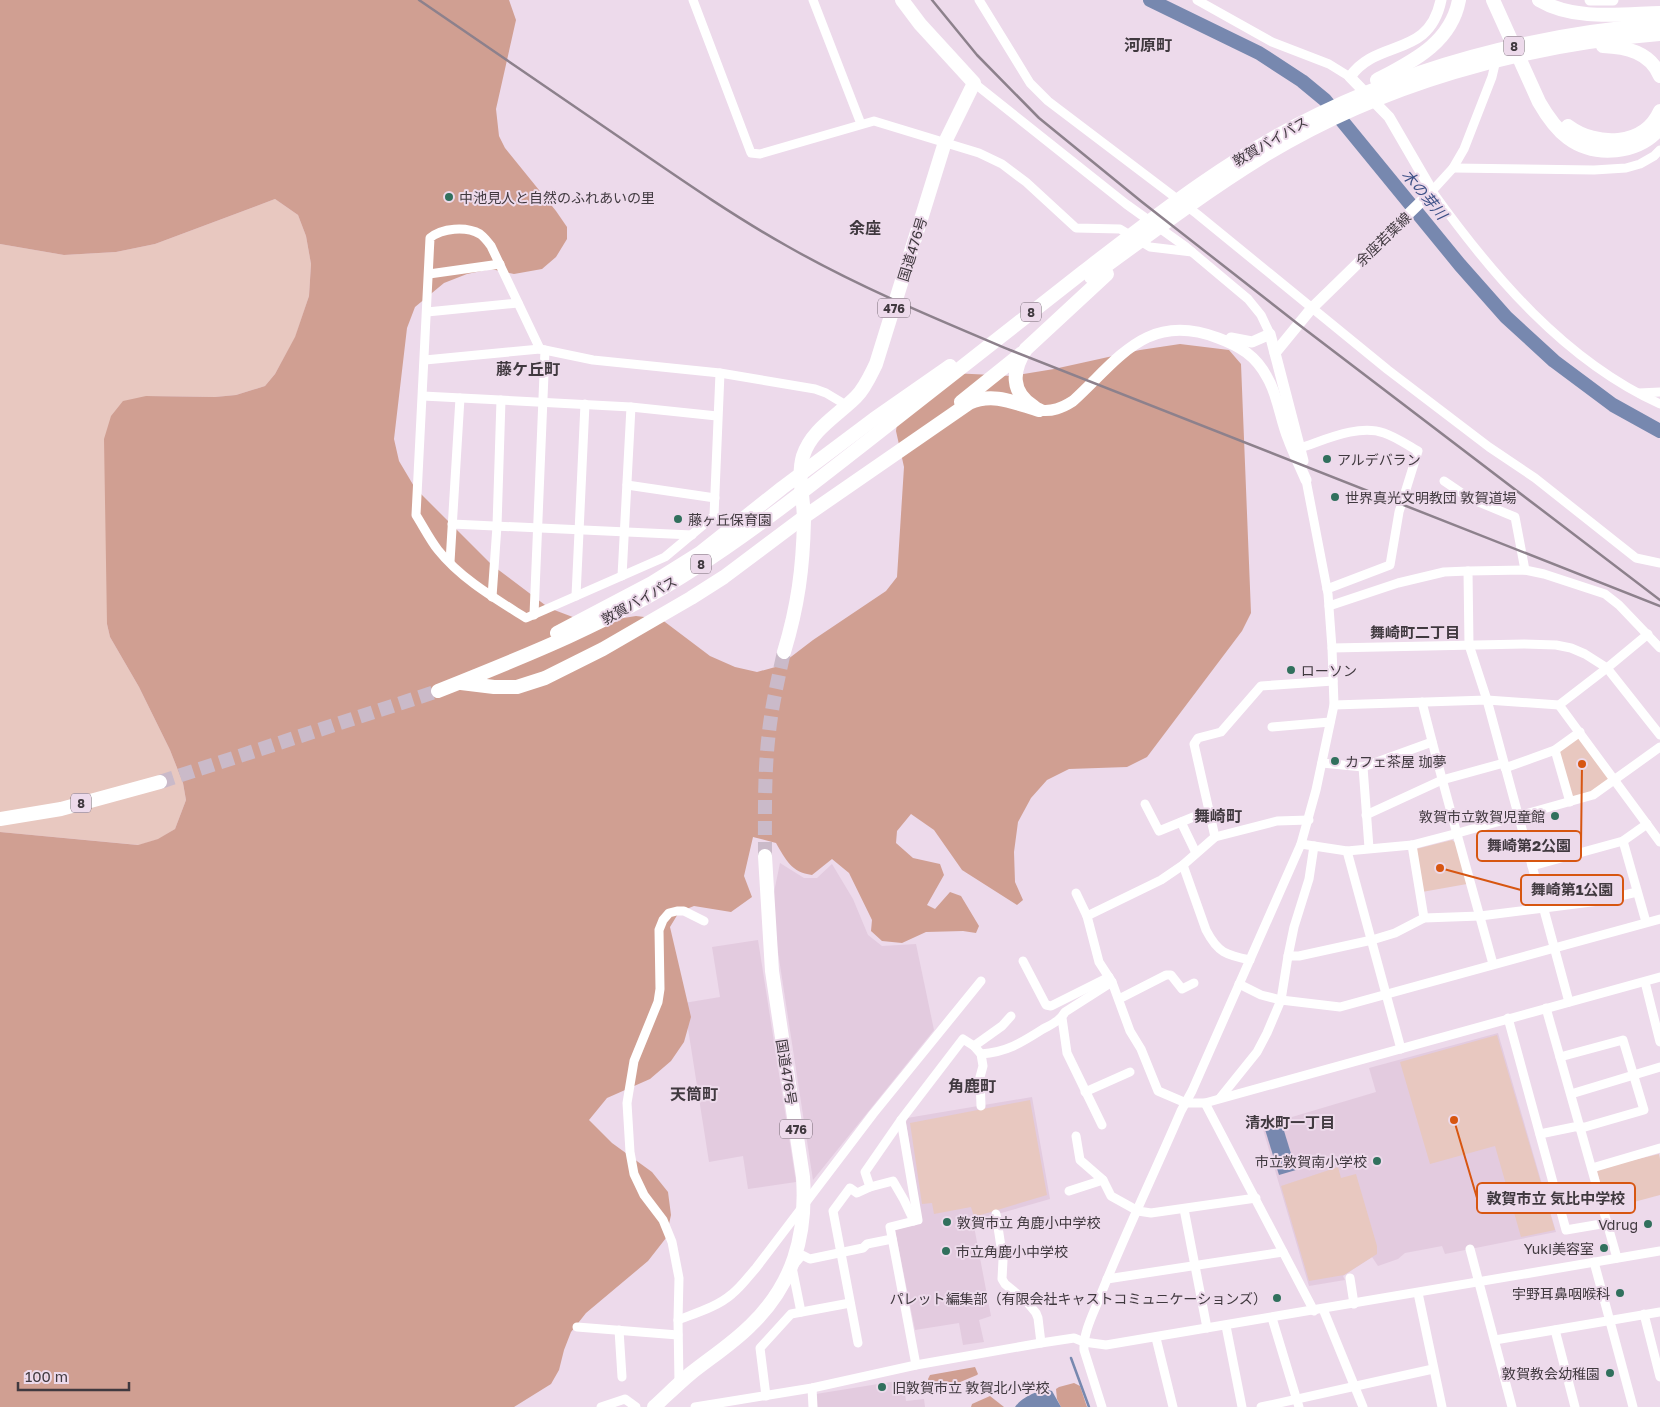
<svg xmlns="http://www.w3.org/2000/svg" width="1660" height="1407" viewBox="0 0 1660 1407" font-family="'Golos Text','Noto Sans JP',sans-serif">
  <rect width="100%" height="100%" fill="#eddaeb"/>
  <g fill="#e3cbdf">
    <polygon points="780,863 804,878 817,878 832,864 853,899 868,935 882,946 916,944 934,1030 813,1180 774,926 773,897"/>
    <polygon points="758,940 796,1182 748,1189 743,1156 709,1162 684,1003 720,997 712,947"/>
    <polygon points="1498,1033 1556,1232 1445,1254 1442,1246 1421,1250 1405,1253 1398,1259 1378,1266 1372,1257 1343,1276 1345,1280 1309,1286 1262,1126 1376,1092 1369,1068"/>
    <polygon points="1032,1097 1050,1199 973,1221 991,1316 979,1320 984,1342 963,1345 959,1323 915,1330 895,1230 922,1223 906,1123 907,1118"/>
    <polygon points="903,1380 906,1401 924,1399 925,1407 817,1407 816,1394"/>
  </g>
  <g fill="#e8c8c0">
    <polygon points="275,199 298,215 306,236 311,264 309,296 295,338 275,374 265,386 236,395 215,397 146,396 107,571 107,624 110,637 139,687 170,750 183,783 186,800 175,829 159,839 139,845 0,832 0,244 64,255 116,252 155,244"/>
    <polygon points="1579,737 1610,779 1593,791 1574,797 1572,795 1559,753 1560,750"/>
    <polygon points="1452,840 1456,843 1467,884 1422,892 1416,849"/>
    <polygon points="1497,1035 1555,1230 1521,1237 1495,1146 1430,1164 1400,1062"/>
    <polygon points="1030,1100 1047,1195 974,1217 971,1207 934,1214 932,1203 922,1204 910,1123"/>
    <polygon points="1659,1154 1660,1159 1660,1195 1608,1209 1597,1172 1600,1168"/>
    <polygon points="1338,1167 1341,1178 1356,1174 1377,1246 1377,1254 1344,1275 1309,1281 1281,1186"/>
  </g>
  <g fill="#d09f92">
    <path d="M0 0H509L516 20 496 109 499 136 505 148 556 211 567 227V239L556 257 542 269 514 274 491 269 467 274 444 283 415 307 407 328 394 439 399 461 415 488 492 565 549 608 578 619 611 620 636 616 661 619 710 656 735 667 757 672 779 666 813 640 886 591 897 577 904 467 896 431 899 408 952 373 1012 376 1054 369 1140 350 1180 344 1229 350 1241 364 1251 613 1242 631 1147 757 1127 767 1069 769 1047 780 1031 798 1018 822 1014 852 1015 882 1023 900 1017 905 962 870 934 830 911 814 897 831 896 843 913 858 940 864 944 875 927 905 935 909 950 892 961 896 979 926 976 933 963 931 926 932 902 943 882 941 871 931 872 920 849 873 832 859 812 875C791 872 786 860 776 843L753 837 744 876 752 897 731 912 694 906 679 912 670 927 691 1017 684 1042 671 1061 650 1079 607 1098 589 1120 612 1143 652 1172 668 1192 671 1215 666 1238 648 1261 586 1313 571 1332 564 1350 559 1370 551 1384 514 1407H0V832L138 845 158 839 175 829 186 800 183 783 170 750 139 687 110 637 107 624 104 439 111 416 123 401 146 396 215 397 236 395 265 386 275 374 295 337 309 296 311 264 306 236 298 215 275 199 155 244 116 252 64 255 0 244Z"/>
    <polygon points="975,1367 978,1374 977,1375 934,1393 932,1392 928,1379 930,1375"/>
    <polygon points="1074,1383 1080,1386 1087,1407 1061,1407 1057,1399 1056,1389 1059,1387"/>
    <polygon points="990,1396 1004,1407 971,1407 972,1404"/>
  </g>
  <g fill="#7788af">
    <polygon points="1281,1121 1296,1170 1279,1175 1264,1126"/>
    <path d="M1045 1389 1052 1391 1061 1407H1015C1022 1397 1034 1393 1045 1389Z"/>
  </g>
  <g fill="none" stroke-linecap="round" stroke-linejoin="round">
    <polyline stroke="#7788af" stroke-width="2.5" points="1071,1358 1089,1407"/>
    <polyline stroke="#7788af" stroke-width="14" points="1150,0 1259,53 1302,81 1325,100 1460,265 1506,317 1554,361 1613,405 1660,431"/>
    <g stroke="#cabac9" stroke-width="14" stroke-dasharray="14 7" stroke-linecap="butt">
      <polyline points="160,782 438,691"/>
      <path d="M765 856C765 815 764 773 769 732 772 705 778 679 784 652"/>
    </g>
    <g stroke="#fff" stroke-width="9">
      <polyline points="693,0 751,153 760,154 874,121 979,153 1002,164 1026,182 1076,228 1120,229 1150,247 1192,252"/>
      <polyline points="813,0 861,124"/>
      <polyline points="979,0 1030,83 1048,101 1197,214 1388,370 1489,447 1535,478 1636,558 1660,563"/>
      <polyline points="1197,0 1272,42 1329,64 1350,77"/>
      <path d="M1496 60 1492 77 1464 149 1453 168 1432 191C1492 275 1565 361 1660 404"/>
      <polyline points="974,83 1126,204 1186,247 1248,299 1261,315 1270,334"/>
      <polyline points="1453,168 1594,170 1626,168 1640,164 1654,156 1660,150"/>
      <polyline points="429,274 500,264"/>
      <polyline points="427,312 518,303"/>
      <path d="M540 349 491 246C488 242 484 237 480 234 466 226 442 228 430 238L416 515C423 526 430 540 438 550 461 579 496 599 526 618L665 557 714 516 720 373"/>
      <polyline points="425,360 540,349 593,360 720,373 815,389 826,393 846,405"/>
      <polyline points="1639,393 1660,392"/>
      <polyline points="423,396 631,407 717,416"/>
      <path d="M1300 448C1325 440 1358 424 1384 433 1396 437 1407 445 1418 451L1399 512 1390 565 1327 589"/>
      <polyline points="1444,481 1469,498 1515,517 1525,570"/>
      <polyline points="627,485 715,498"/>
      <polyline points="452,524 692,535"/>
      <polyline points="450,562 460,398"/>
      <polyline points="622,576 631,407"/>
      <polyline points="576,596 585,404"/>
      <polyline points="492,597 497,526 501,400"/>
      <polyline points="1329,606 1398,583 1444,572 1468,571"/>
      <polyline points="534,615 545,350"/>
      <polyline points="1332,648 1524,644 1556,645 1571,648 1585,654 1607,668 1660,735"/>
      <path d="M1422 702C1444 790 1469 877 1493 964"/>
      <polyline points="1334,705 1487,700 1559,705 1607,668 1648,634"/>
      <polyline points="1559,705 1660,842"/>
      <polyline points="1272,727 1330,722"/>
      <polyline points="1555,750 1570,802"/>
      <polyline points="1322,763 1363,767 1432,742"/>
      <polyline points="1363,767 1369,848"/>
      <polyline points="1505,768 1555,750 1580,732"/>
      <polyline points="1145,804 1159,831 1208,811"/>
      <polyline points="1366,815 1442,780 1504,763"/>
      <polyline points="1309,820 1277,821 1215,837 1183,865 1161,880 1087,916 1099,962 1112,982 1130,1031 1141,1049 1158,1091 1186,1103 1205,1103 1660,977"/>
      <polyline points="1181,822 1196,853"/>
      <polyline points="1215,837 1194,744 1198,738 1221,732 1261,686 1333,681"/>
      <polyline points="1623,841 1646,922"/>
      <polyline points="1301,844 1347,851 1412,845 1458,833 1593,795 1660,747"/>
      <polyline points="1412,845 1424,918"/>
      <polyline points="1347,851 1401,1049"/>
      <path d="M1183 865 1206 930C1218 953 1226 955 1250 960"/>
      <polyline points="1532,866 1623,841 1647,824"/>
      <polyline points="1076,893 1087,916"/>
      <polyline points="1288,956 1299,956 1372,940 1395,933 1424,918 1480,916 1544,908 1599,901 1637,892"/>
      <polyline points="1023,961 1046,1005 1051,1006 1109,977"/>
      <polyline points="1645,982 1660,1042"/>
      <polyline points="1239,984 1261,995 1281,1000 1340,1007 1660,919"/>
      <polyline points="1119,999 1166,975 1171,975 1182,989 1194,983"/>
      <polyline points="1569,1002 1487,700 1469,645 1468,571 1525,570 1544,574 1605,594 1619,605 1660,648"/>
      <polyline points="1546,1008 1617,1258"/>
      <polyline points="1062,1018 1067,1053 1102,1125"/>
      <polyline points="1508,1018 1566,1230 1607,1223"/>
      <polyline points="974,1046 1002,1026 1011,1016"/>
      <path d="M981 1054C1007 1052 1021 1043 1043 1029 1052 1024 1060 1021 1065 1012L1112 982"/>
      <polyline points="1085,1092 1130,1072"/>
      <polyline points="1571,1094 1660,1067"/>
      <polyline points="1220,1098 1257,1052 1267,1033 1281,1000 1288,956 1294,927 1309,879 1314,846"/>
      <polyline points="1205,1103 1314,1311"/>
      <polyline points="901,1120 918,1220 890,1227 916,1365"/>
      <polyline points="1540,1134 1574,1127 1585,1127 1644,1110 1623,1040 1560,1057"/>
      <polyline points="1076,1136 1080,1160 1103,1180"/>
      <polyline points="1592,1168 1660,1148"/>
      <polyline points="870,1187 893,1181 904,1200 914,1221"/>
      <polyline points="1069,1191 1103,1180 1111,1196 1138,1211 1151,1213 1256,1198"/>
      <polyline points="1184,1209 1207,1328"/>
      <polyline points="996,1214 1003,1260 1002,1279 1005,1284 1027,1302 1036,1313 1038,1318 1041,1343"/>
      <polyline points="1470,1249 1512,1407"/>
      <polyline points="1594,1262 1633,1407"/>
      <polyline points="1350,1278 1354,1304"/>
      <polyline points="1107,1279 1283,1252"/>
      <polyline points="1418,1293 1442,1407"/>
      <polyline points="1323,1309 1363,1407"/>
      <polyline points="801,1312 792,1267 802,1255 810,1259 863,1248 867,1244 892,1239"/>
      <polyline points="1644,1314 1660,1377"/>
      <polyline points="1272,1318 1299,1407"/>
      <path d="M678 1320C696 1313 717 1307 732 1294 741 1287 748 1277 756 1268L873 1114 981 981"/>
      <polyline points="1226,1326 1242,1407"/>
      <polyline points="577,1327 678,1335"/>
      <polyline points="619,1330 622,1377"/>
      <polyline points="1555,1330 1575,1407"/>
      <polyline points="1156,1338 1173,1407"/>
      <polyline points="1495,1340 1660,1312"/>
      <polyline points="858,1343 833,1211 850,1188 857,1193 870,1187 865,1172 901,1120 963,1039 974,1046 981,1054 983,1066 980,1077 981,1106"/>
      <polyline points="679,1383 678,1320 679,1278 672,1242 663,1220 644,1195 634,1174 630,1152 627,1103 634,1061 658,1002 660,989 659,930 663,920 669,913 677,911 684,911 704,921"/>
      <polyline points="812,1388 813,1407"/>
      <polyline points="766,1396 760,1348 791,1314 850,1303"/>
      <polyline points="601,1407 625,1399 636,1407"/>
      <polyline points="695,1407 812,1388 916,1365 1041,1343 1074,1338 1084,1342 1106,1345 1660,1251"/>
      <path d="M1102 1407 1084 1350C1083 1333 1093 1314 1099 1299 1124 1236 1154 1174 1181 1111L1192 1091 1301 844 1316 790 1334 705 1332 648 1328 594 1306 480"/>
      <polyline points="1261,1407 1433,1369"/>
    </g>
    <g stroke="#fff" stroke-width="11">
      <polyline points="1590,0 1613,0"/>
      <polyline points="1231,338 1252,342 1270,334 1303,461"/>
      <path d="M1275 353 1311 309 1432 191 1389 117 1350 77C1377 38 1429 59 1441 0"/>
      <path d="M1039 410C1052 412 1062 408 1073 401 1119 359 1147 311 1218 338 1240 346 1256 356 1267 377 1278 395 1280 418 1288 438 1293 452 1300 466 1306 480"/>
    </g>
    <g stroke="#fff" stroke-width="14">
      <path d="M1493 0 1539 102C1547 116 1556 129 1568 138 1595 158 1639 154 1660 128"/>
      <path d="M1539 0C1574 21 1622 14 1660 13"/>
      <path d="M1603 46C1626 47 1650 52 1660 76"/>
      <path d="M1377 80C1413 61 1451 43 1459 0"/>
      <path d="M1568 126C1596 147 1644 147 1660 111"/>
      <path d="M1091 277C1147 236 1202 194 1262 157 1381 84 1521 45 1660 34"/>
      <polyline points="961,402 1022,353"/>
      <path d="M1034 407C1010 392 1012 370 1026 349L1107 274"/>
      <polyline points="557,633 652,583 700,553 782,488 874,419 950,366"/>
      <path d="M784 652C798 606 803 568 804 520 804 499 797 477 803 456 811 430 838 415 856 397 865 388 870 376 876 364L945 142 974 83 920 24 902 0"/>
      <path d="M461 683 494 687H517L545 678 603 649 691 598 724 577 804 517 969 403C993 392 1015 403 1039 410"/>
      <path d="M438 691C526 656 614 621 694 569 752 532 806 489 860 447 934 389 1008 330 1083 272 1158 214 1233 155 1319 114 1426 62 1542 34 1660 24"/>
      <polyline points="0,819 61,809 160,782"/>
      <path d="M654 1407C666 1396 678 1384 690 1374 710 1358 732 1344 750 1326 793 1285 807 1236 803 1177L772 971 765 856"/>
    </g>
    <g stroke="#8d818c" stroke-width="2.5">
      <path d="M419 0C487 46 554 93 622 139 676 176 730 214 787 246 859 287 934 318 1010 350L1660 606"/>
      <polyline points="932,0 977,55 1039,118 1142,202 1298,324 1660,600"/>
    </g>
  </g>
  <g fill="#31705d" stroke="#eddaeb" stroke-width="2">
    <circle cx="449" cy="197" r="5"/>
    <circle cx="1327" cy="459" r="5"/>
    <circle cx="1335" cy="497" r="5"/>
    <circle cx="678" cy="519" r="5"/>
    <circle cx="1291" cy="670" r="5"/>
    <circle cx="1335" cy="761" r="5"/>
    <circle cx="1555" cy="816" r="5"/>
    <circle cx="1377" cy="1161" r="5"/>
    <circle cx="947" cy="1222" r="5"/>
    <circle cx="1648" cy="1224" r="5"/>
    <circle cx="1604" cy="1248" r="5"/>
    <circle cx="946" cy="1251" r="5"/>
    <circle cx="1620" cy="1293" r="5"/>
    <circle cx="1277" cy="1298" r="5"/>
    <circle cx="1610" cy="1373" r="5"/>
    <circle cx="882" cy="1387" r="5"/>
  </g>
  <g text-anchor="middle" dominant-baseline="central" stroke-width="4" stroke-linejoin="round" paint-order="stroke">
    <g fill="#eddaeb" stroke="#746973" stroke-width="1">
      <rect x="1504" y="36.5" width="20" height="19" rx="4"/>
      <rect x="878" y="298.5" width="32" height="19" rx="4"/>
      <rect x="1021" y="302.5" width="20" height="19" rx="4"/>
      <rect x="691" y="554.5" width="20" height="19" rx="4"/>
      <rect x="71" y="793.5" width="20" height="19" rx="4"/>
      <rect x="780" y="1119.5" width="32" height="19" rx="4"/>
    </g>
    <g font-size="12" font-weight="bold" fill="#40393f">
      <text x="1514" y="46">8</text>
      <text x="894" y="308">476</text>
      <text x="1031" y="312">8</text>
      <text x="701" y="564">8</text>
      <text x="81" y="803">8</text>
      <text x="796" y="1129">476</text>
    </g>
    <g font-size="14" fill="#40393f" stroke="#eddaeb">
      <text transform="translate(1270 141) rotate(-30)">敦賀バイパス</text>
      <text transform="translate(1383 239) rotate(-44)">余座若葉線</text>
      <text transform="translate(912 249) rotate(-73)">国道476号</text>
      <text transform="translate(639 600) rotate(-29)">敦賀バイパス</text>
      <text transform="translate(787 1072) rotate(81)">国道476号</text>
    </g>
    <g font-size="14" fill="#40393f" stroke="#eddaeb" text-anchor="start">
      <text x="459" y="197">中池見人と自然のふれあいの里</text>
      <text x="1337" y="459">アルデバラン</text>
      <text x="1345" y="497">世界真光文明教団 敦賀道場</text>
      <text x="688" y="519">藤ヶ丘保育園</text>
      <text x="1301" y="670">ローソン</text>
      <text x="1345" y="761">カフェ茶屋 珈夢</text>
      <text x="1545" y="816" text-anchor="end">敦賀市立敦賀児童館</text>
      <text x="1367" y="1161" text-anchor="end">市立敦賀南小学校</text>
      <text x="957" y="1222">敦賀市立 角鹿小中学校</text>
      <text x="1638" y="1224" text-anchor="end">Vdrug</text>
      <text x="1594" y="1248" text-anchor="end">Yuki美容室</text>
      <text x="956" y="1251">市立角鹿小中学校</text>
      <text x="1610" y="1293" text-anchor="end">宇野耳鼻咽喉科</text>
      <text x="1267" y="1298" text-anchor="end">パレット編集部（有限会社キャストコミュニケーションズ）</text>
      <text x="1600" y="1373" text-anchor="end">敦賀教会幼稚園</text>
      <text x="892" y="1387">旧敦賀市立 敦賀北小学校</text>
    </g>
    <g font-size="15" font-style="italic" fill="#3c5086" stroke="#eddaeb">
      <text transform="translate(1425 194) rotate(50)">木の芽川</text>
    </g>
    <g font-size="15" font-weight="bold" fill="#40393f" stroke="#eddaeb">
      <text x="1415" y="632">舞崎町二丁目</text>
      <text x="1290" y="1122">清水町一丁目</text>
    </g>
    <g font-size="16" font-weight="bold" fill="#40393f" stroke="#eddaeb">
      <text x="1148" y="45">河原町</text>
      <text x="865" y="228">余座</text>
      <text x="528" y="369">藤ケ丘町</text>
      <text x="1218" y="816">舞崎町</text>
      <text x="972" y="1086">角鹿町</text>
      <text x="694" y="1094">天筒町</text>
    </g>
  </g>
  <path fill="none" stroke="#d75611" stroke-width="2" d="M1582 764L1581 846M1440 868L1521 890M1454 1120L1477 1198"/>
  <g fill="#d75611" stroke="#eddaeb" stroke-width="2">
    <circle cx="1582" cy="764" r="5"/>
    <circle cx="1440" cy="868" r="5"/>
    <circle cx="1454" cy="1120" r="5"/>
  </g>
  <g fill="#eddaeb" stroke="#d75611" stroke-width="2">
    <rect x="1477" y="831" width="104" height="30" rx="5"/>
    <rect x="1521" y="875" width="102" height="30" rx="5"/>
    <rect x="1477" y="1183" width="158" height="30" rx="5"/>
  </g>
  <g font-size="15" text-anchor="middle" font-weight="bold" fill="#40393f">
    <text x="1529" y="851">舞崎第2公園</text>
    <text x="1572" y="895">舞崎第1公園</text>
    <text x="1556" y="1204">敦賀市立 気比中学校</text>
  </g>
  <path d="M18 1382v8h111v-8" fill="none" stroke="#40393f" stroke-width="2.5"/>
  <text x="25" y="1382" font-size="15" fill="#40393f" stroke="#eddaeb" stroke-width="4" paint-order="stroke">100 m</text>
</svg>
